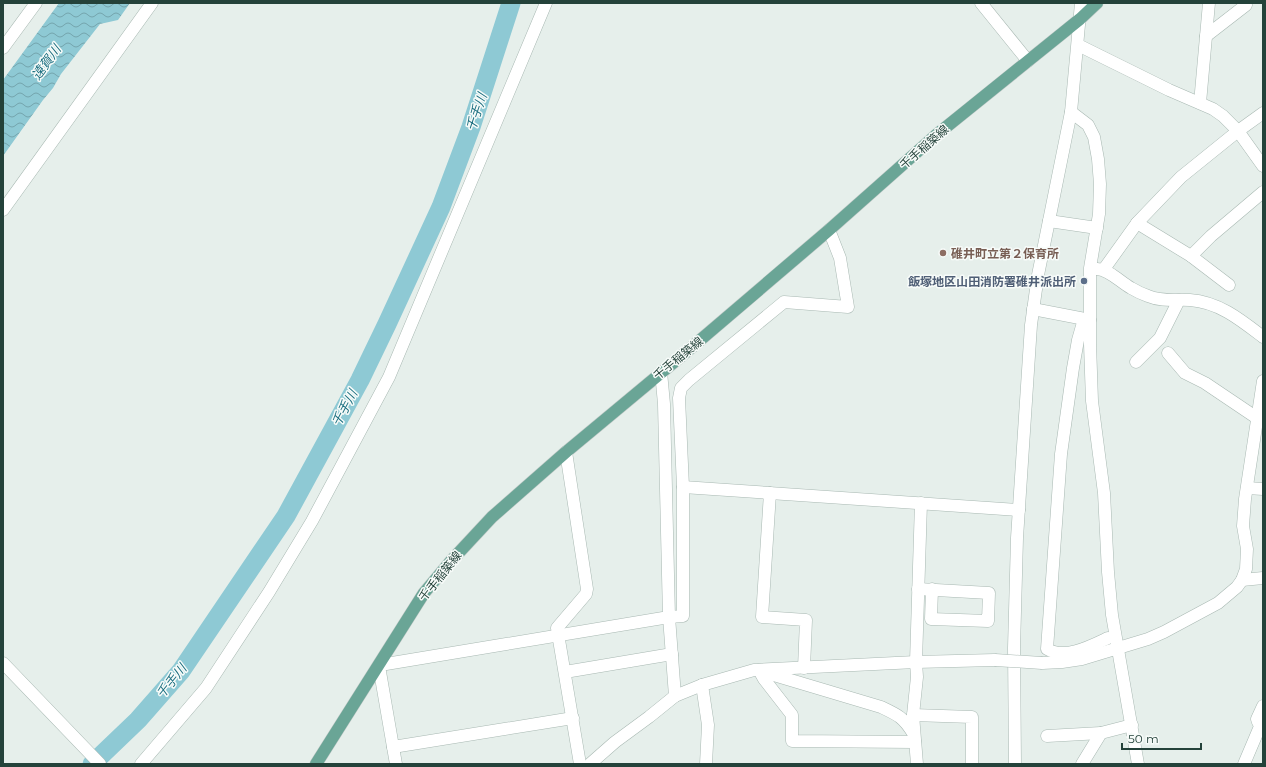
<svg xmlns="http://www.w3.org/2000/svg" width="1266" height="767" viewBox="0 0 1266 767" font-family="Montserrat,'Noto Sans JP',sans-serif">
  <defs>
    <pattern id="water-waves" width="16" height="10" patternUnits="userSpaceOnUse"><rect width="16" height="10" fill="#8ec9d4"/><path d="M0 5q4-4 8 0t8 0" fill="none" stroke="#74a5ad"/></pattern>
  </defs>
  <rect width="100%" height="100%" fill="#e6efeb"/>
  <polygon fill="url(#water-waves)" points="59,3 130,3 118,20 100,24 61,74 53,88 43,100 3,156 3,80"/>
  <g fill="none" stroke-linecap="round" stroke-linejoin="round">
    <polyline stroke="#8ec9d4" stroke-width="19" points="92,764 138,720 181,671 286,516 360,380 387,324 441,207 471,127 511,3"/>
    <g stroke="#a8b8b2" stroke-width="13">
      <g id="minor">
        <polyline points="981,3 1028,61"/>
        <polyline points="1206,36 1246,5"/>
        <polyline points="1078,45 1169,90 1213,109 1223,116 1238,131 1263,166"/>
        <polyline points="3,48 36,3"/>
        <polyline points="1200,103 1209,3"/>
        <polyline points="1071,112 1088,125 1094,137 1098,159 1100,184 1099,214 1090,268 1090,344 1092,401 1104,493 1108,572 1112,615 1138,764"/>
        <polyline points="3,210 152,3"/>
        <polyline points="1049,221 1097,228"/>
        <polyline points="1137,223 1191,256 1229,285"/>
        <polyline points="1191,256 1211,236 1263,192"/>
        <path d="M1097 269C1110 270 1120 282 1131 288 1136 291 1142 294 1148 296 1162 302 1176 299 1190 300 1219 302 1241 320 1263 337"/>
        <polyline points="1104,269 1137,223 1181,177 1238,131 1263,113"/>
        <polyline points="1033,309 1090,320"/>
        <path d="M1084 319 1078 340 1073 368 1061 454 1047 649C1065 660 1091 646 1108 638"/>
        <polyline points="1168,353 1185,373 1205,383 1257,418"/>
        <polyline points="1136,362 1160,338 1179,300"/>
        <polyline points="661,372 664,404 669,617 675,696"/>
        <polyline points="566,452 587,589 586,594 557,628 580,764"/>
        <polyline points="683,487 1019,510"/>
        <polyline points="1247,488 1263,489"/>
        <polyline points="770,493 762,617 806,620 804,668"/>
        <polyline points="1242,580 1263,578"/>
        <polyline points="918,589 989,593 988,621 931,619 932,589"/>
        <polyline points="3,663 100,764"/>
        <polyline points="1042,663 1062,662 1082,659 1148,639 1164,632 1218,603 1237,587 1242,580 1246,569 1247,549 1243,526 1245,499 1263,381"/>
        <polyline points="380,665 669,617 683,616 683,487 679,398 681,388 689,380 784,302 848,307 840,258 829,230"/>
        <polyline points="379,666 393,747 573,718"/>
        <polyline points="759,670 764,679 792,715 792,741 915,742"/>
        <polyline points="565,672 672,654"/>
        <path d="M767 673 881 707C898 715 903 717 913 733"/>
        <polyline points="702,685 708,725 706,764"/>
        <polyline points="913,715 972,717 972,764"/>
        <polyline points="1261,724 1258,722 1257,719 1263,706"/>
        <polyline points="1047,736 1101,733"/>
        <polyline points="393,747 396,764"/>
        <polyline points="141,764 206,688 269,592 312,521 389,377 546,3"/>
        <polyline points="590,764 615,742 649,717 675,696 702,685 754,670 916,662 995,660"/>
        <polyline points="917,764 913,715 917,677 916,662 921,503"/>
        <polyline points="1015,764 1014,648 1017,538 1031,325 1038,275 1071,112 1081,3"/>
        <polyline points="1082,764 1101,733 1132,725"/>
        <polyline points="1244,764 1261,724 1263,725"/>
      </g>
    </g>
    <g stroke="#c2cac8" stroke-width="13">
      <polyline id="major" points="316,764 424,593 451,561 492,517 566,452 685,353 829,230 935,136 1080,19 1097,3"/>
    </g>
    <use href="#minor" stroke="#fff" stroke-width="12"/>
    <use href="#major" stroke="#6aa596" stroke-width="12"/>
    <g stroke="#a8b8b2" stroke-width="13" stroke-linecap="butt">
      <polyline id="minor-bridge" points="995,660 1042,663"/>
    </g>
    <use href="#minor-bridge" stroke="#fff" stroke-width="12"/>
  </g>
  <circle fill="#8d6e63" stroke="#f7fbf9" stroke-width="1.5" cx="943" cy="253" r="4"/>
  <circle fill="#5c6f8a" stroke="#f7fbf9" stroke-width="1.5" cx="1084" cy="281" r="4"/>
  <g text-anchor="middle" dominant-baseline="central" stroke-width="3" stroke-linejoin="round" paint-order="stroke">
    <g font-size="12" fill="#24423a" stroke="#f7fbf9">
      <text transform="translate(924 147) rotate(-41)">千手稲築線</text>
      <text transform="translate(678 358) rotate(-39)">千手稲築線</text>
      <text transform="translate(440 576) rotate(-51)">千手稲築線</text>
    </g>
    <g font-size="12" font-weight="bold" fill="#785e54" stroke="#f7fbf9" text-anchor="start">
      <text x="951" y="253">碓井町立第２保育所</text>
    </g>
    <g font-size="12" font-weight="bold" fill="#4e5e75" stroke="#f7fbf9" text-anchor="end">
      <text x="1076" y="281">飯塚地区山田消防署碓井派出所</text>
    </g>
    <g font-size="13" font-style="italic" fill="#1c6f80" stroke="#f7fbf9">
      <text transform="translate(46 62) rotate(-54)">遠賀川</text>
      <text transform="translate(476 112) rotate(-71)">千手川</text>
      <text transform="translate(344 408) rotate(-62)">千手川</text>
      <text transform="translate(171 681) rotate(-51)">千手川</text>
    </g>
  </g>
  <rect width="1266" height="767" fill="none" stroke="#24423a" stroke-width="8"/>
  <path d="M1122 743v6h79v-6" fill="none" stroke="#24423a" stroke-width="2"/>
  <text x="1128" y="743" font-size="12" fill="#24423a" stroke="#f7fbf9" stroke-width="3" paint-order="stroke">50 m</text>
</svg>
